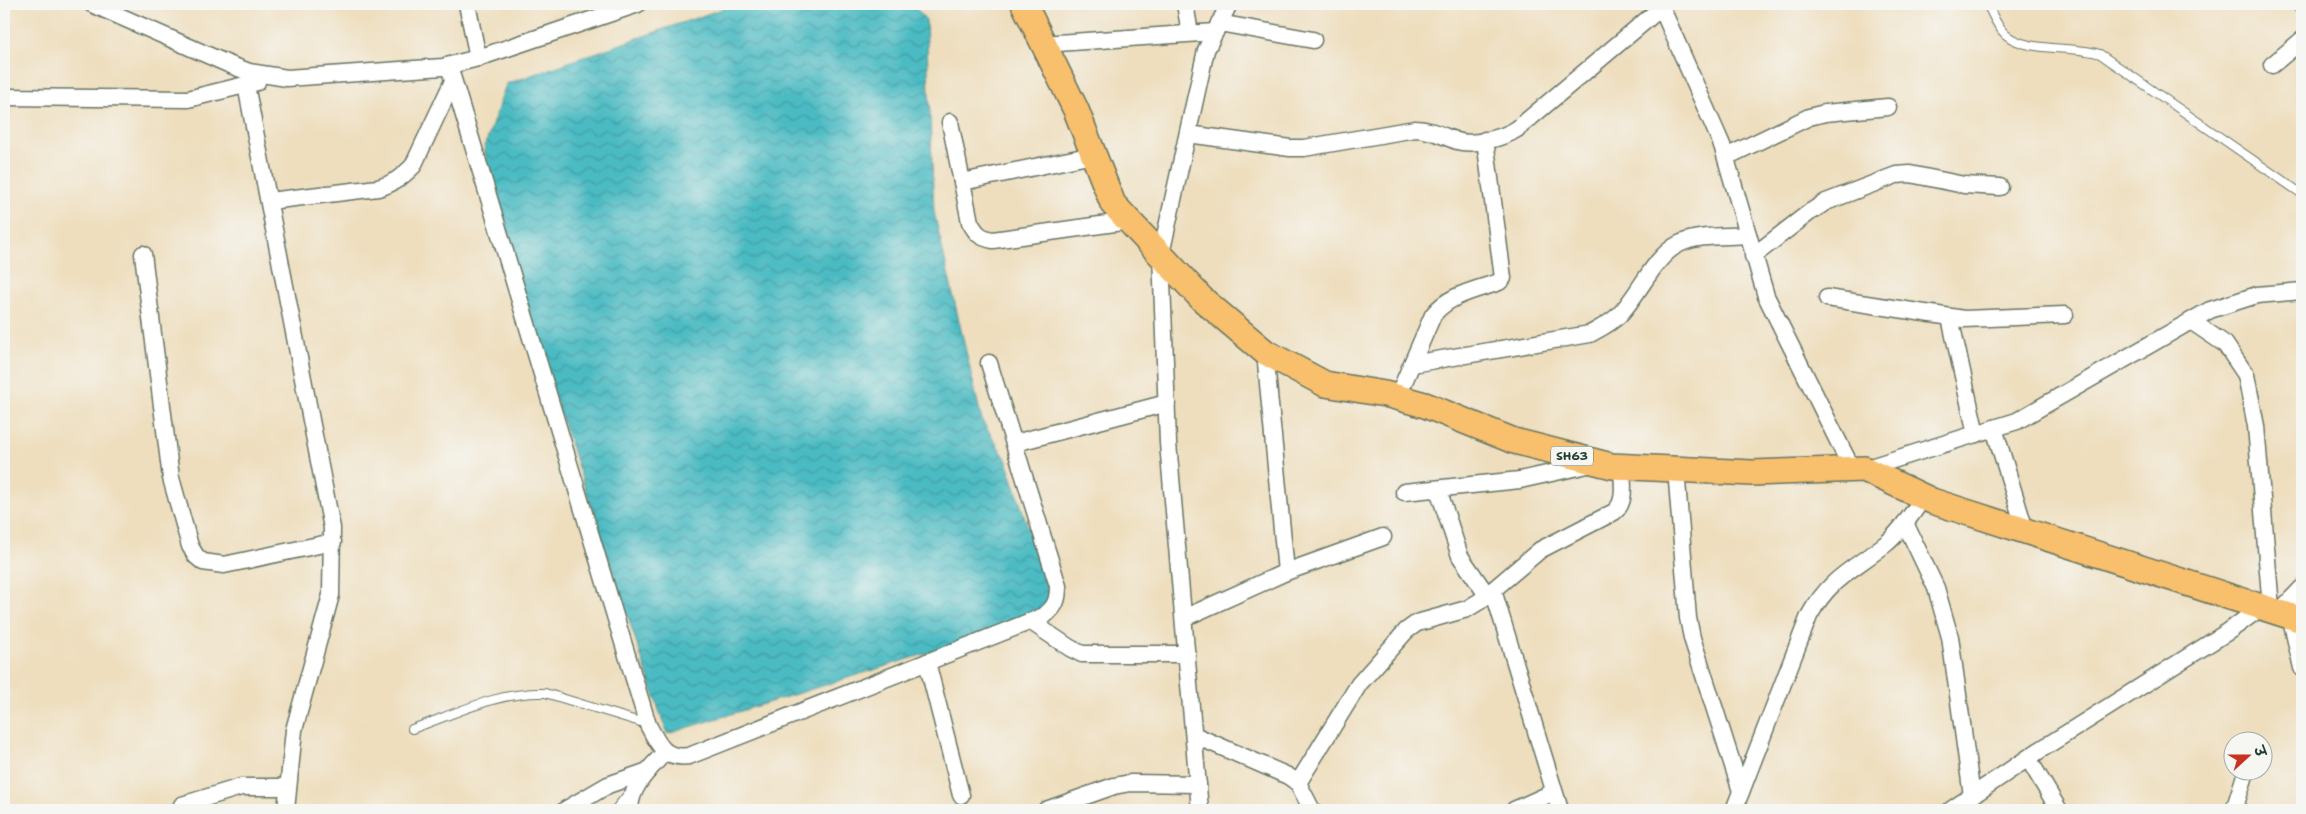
<svg xmlns="http://www.w3.org/2000/svg" width="2306" height="814" viewBox="0 0 2306 814" font-family="'Shantell Sans','Playpen Sans Deva',sans-serif">
  <defs>
    <pattern id="water-waves" width="16" height="10" patternUnits="userSpaceOnUse" patternTransform="scale(1.25)"><rect width="16" height="10" fill="#4cbbc3"/><path d="M0 5q4-4 8 0t8 0" fill="none" stroke="#3f999f"/></pattern>
  </defs>
  <rect width="100%" height="100%" fill="#f6f6f2"/>
  <filter id="ink" filterUnits="userSpaceOnUse"><feTurbulence type="fractalNoise" baseFrequency=".02" numOctaves="2"/><feDisplacementMap in="SourceGraphic" scale="10" xChannelSelector="R" yChannelSelector="G"/><feConvolveMatrix kernelMatrix="1 2 1 2 8 2 1 2 1" color-interpolation-filters="sRGB"/></filter>
  <filter id="wash" filterUnits="userSpaceOnUse"><feTurbulence type="fractalNoise" baseFrequency=".0096" numOctaves="4" result="noise"/><feDisplacementMap in="SourceGraphic" scale="20" xChannelSelector="R" yChannelSelector="G"/><feGaussianBlur stdDeviation="1.12" result="paint"/><feColorMatrix in="noise" values="0 0 0 0 0 0 0 0 0 0 0 0 0 0 0 0 0 1.4 0 .05"/><feComposite in="paint" operator="in"/></filter>
  <g filter="url(#wash)">
    <rect width="100%" height="100%" fill="#eedebe"/>
    <polygon fill="url(#water-waves)" stroke="#367c7c" points="736,4 912,4 926,20 934,212 982,421 1006,459 1052,602 1012,627 667,734 521,296 484,149 506,84"/>
  </g>
  <g filter="url(#ink)">
    <g fill="none" stroke-linecap="round" stroke-linejoin="round">
      <g stroke="#677564" stroke-width="10">
        <g id="service">
          <path d="M1987 4C1992 13 1997 27 2005 34 2026 53 2072 45 2100 54L2302 194"/>
          <path d="M412 729C455 714 499 691 545 693L647 724"/>
          <polyline points="615,810 628,794"/>
        </g>
      </g>
      <g stroke="#677564" stroke-width="19">
        <g id="minor">
          <polyline points="92,4 228,64 249,72 287,78 443,67 478,58 638,4"/>
          <polyline points="467,4 478,58"/>
          <polyline points="1185,4 1190,33"/>
          <polyline points="1660,4 1722,145 1766,296 1852,469"/>
          <polyline points="2300,4 2302,5"/>
          <polyline points="1219,23 1313,40"/>
          <polyline points="1043,44 1215,32"/>
          <polyline points="2272,65 2302,40"/>
          <path d="M449 66 648 725C659 745 663 759 689 756L1044 616C1055 607 1058 601 1058 586L989 363"/>
          <polyline points="246,85 332,528 331,595 294,730 286,810"/>
          <polyline points="4,97 188,99 257,82"/>
          <path d="M950 122 970 222C976 233 980 238 993 240L1129 221"/>
          <path d="M1188 134 1290 148H1304L1415 129C1431 129 1442 136 1457 141 1473 146 1503 138 1517 129L1662 7"/>
          <polyline points="1726,157 1809,117 1825,113 1888,107"/>
          <polyline points="962,182 1093,155"/>
          <path d="M269 201 378 188C393 184 402 177 413 166L453 81"/>
          <polyline points="143,254 171,478 190,546 196,556 203,562 224,565 333,542"/>
          <polyline points="1753,256 1810,212 1826,202 1896,175 1910,174 1964,185 2000,187"/>
          <polyline points="1827,298 1964,319 2065,315"/>
          <polyline points="1950,318 1976,434"/>
          <polyline points="2191,321 2225,344 2246,375 2256,426 2271,608"/>
          <polyline points="1265,352 1286,572"/>
          <path d="M1412 364 1590 334C1601 328 1611 323 1619 315 1639 295 1654 256 1679 244 1699 234 1726 237 1748 235"/>
          <path d="M1397 398 1433 315C1448 295 1476 290 1499 282L1503 278 1485 140"/>
          <polyline points="1994,428 2026,533"/>
          <polyline points="1015,443 1167,403"/>
          <polyline points="1676,469 1688,618 1692,638 1741,791"/>
          <polyline points="1864,469 2017,421 2210,310 2257,295 2302,291"/>
          <polyline points="1438,489 1460,556 1487,595"/>
          <polyline points="1404,492 1520,480 1592,464"/>
          <polyline points="1905,523 1936,588 1950,637 1972,796"/>
          <polyline points="1493,590 1560,810"/>
          <polyline points="2280,611 2302,588"/>
          <polyline points="2290,615 2302,668"/>
          <polyline points="1184,618 1286,572 1383,537"/>
          <polyline points="1030,621 1070,648 1082,654 1187,654"/>
          <polyline points="927,662 961,795"/>
          <polyline points="1194,735 1288,776 1298,783 1312,810"/>
          <polyline points="2028,758 2059,810"/>
          <path d="M1298 783 1359 684 1406 631 1417 623 1467 609 1480 601 1540 550 1614 512C1627 502 1622 482 1622 467"/>
          <polyline points="182,805 241,787 288,787"/>
          <polyline points="565,810 608,785 648,771"/>
          <path d="M630 810C630 786 649 770 665 752"/>
          <polyline points="1046,810 1114,786 1130,783 1198,784"/>
          <polyline points="1200,810 1168,443 1161,254 1206,50 1229,4"/>
          <polyline points="1514,810 1554,792"/>
          <path d="M1734 810 1809 616C1831 576 1855 569 1888 542 1902 530 1913 512 1924 497"/>
          <polyline points="1951,810 2040,750 2229,631 2263,606"/>
          <polyline points="2234,810 2246,772"/>
        </g>
      </g>
      <g stroke="#677564" stroke-width="28">
        <polyline id="primary" points="1024,4 1076,110 1113,204 1202,299 1265,352 1325,384 1385,394 1425,405 1514,441 1612,466 1752,473 1864,469 1932,501 2302,620"/>
      </g>
      <use href="#service" stroke="#fff" stroke-width="8"/>
      <use href="#minor" stroke="#fff" stroke-width="16"/>
      <use href="#primary" stroke="#f8bf6c" stroke-width="25"/>
    </g>
  </g>
  <g text-anchor="middle" dominant-baseline="central" stroke-width="4.5" stroke-linejoin="round" paint-order="stroke">
    <rect fill="#f6f6f2" stroke="#60746d" stroke-width="1" x="1551" y="446.5" width="42" height="19" rx="4"/>
    <g font-size="12" font-weight="bold" fill="#1f3d34">
      <text x="1572" y="456">SH63</text>
    </g>
  </g>
  <rect width="2306" height="814" fill="none" stroke="#f6f6f2" stroke-width="20"/>
  <g transform="translate(2248 756) rotate(69)"><circle r="24" fill="#f6f6f2" stroke="#a0aca6"/>
  <path d="M0-4L9 19L0 12L-9 19Z" fill="#c8321e"/>
  <text y="-8" font-size="14" font-weight="bold" text-anchor="middle" fill="#1f3d34">उ</text>
  </g>
</svg>
